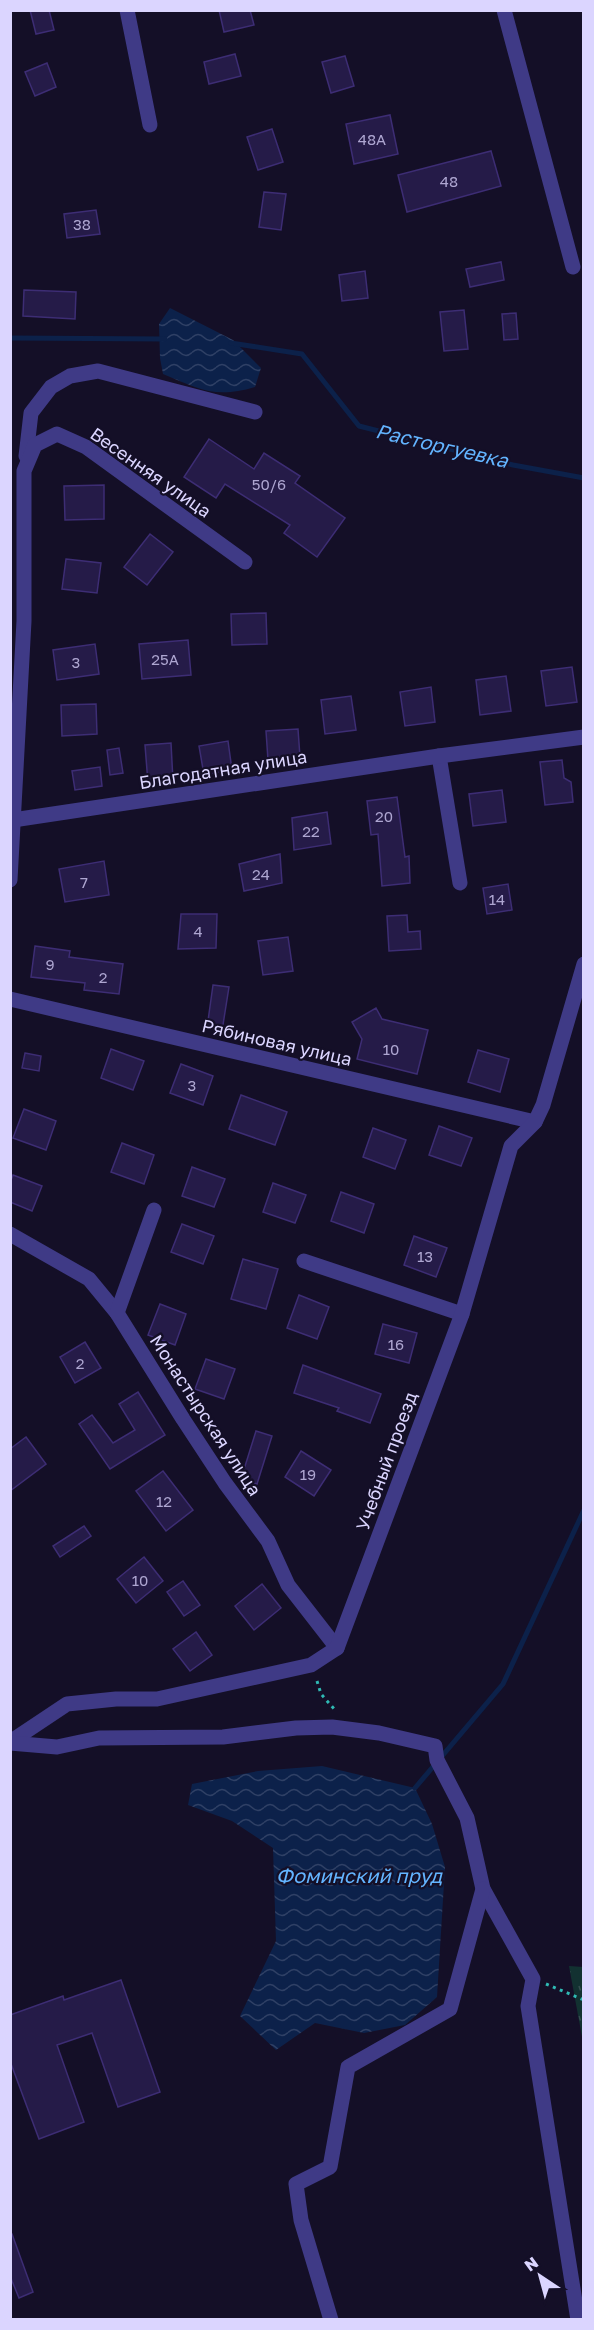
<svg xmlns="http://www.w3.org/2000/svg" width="594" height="2330" viewBox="0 0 594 2330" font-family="'Golos Text',sans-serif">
  <defs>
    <pattern id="grass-tufts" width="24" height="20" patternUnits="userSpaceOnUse" patternTransform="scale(1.5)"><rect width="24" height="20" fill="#123131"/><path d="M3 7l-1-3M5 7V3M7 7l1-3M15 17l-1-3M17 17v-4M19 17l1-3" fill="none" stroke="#344e50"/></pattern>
    <pattern id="water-waves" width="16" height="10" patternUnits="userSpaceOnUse" patternTransform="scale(1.5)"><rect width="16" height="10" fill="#0c214a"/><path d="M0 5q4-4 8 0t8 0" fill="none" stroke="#2f4065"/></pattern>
  </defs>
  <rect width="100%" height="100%" fill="#140f27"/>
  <polygon fill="url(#grass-tufts)" points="569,1966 583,1967 583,2042"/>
  <g fill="url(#water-waves)">
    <path d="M170 308 233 340 261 368 255 387C215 399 199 389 163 374L160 358 159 324Z"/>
    <polygon points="322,1766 415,1788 432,1824 445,1867 437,1997 405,2025 364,2033 315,2023 276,2050 240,2016 276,1941 273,1848 232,1821 188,1805 192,1784 258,1771"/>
  </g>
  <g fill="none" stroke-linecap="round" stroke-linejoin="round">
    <g stroke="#0c214a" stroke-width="5">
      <polyline points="10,338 165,339"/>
      <polyline points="231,343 302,354 359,426 513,465 584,478"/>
      <polyline points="415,1788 503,1684 584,1510"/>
    </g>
  </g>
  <g fill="#251b48" stroke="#3d2d74" stroke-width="1.5">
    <polygon points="30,10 49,10 54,30 36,34"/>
    <polygon points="219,10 250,10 254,25 224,32"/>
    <polygon points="235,54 241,76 209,84 204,62"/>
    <polygon points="345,56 354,86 331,93 322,62"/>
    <polygon points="47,63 56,87 35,96 25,72"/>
    <polygon points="390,115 398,154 354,164 346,124"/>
    <polygon points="272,129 283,162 258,170 247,137"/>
    <polygon points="491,151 501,186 407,212 398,175"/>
    <polygon points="264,192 286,194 281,230 259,227"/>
    <polygon points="96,210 100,234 67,238 64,214"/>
    <polygon points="501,262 504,280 470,287 466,269"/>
    <polygon points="365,271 368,298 342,301 339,275"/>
    <polygon points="24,290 76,292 75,319 23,316"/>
    <polygon points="464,310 468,349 444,351 440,312"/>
    <polygon points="516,313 518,339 504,340 502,314"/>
    <polygon points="209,439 254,469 264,453 300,476 295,483 345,518 317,557 284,533 290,525 225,484 216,498 184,477"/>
    <polygon points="104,485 104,519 65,520 64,486"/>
    <polygon points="150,534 173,552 147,585 124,567"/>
    <polygon points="66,559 101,563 97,593 62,589"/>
    <polygon points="266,613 267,644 232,645 231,614"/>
    <polygon points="188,640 191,675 142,679 139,644"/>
    <polygon points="95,644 99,674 57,680 53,650"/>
    <polygon points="572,667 577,702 546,706 541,671"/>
    <polygon points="506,676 511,711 480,715 476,680"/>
    <polygon points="431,687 435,722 405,726 400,692"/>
    <polygon points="351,696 356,730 325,734 321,700"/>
    <polygon points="96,704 97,734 62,736 61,705"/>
    <polygon points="298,729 300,757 268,760 266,731"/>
    <polygon points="228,741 232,770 204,775 199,746"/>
    <polygon points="171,743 173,781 148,783 145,745"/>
    <polygon points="119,748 123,773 110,775 107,750"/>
    <polygon points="562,760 564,778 571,782 573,802 545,805 540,762"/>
    <polygon points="100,767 102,786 75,790 72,771"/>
    <polygon points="502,790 506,822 473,826 469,794"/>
    <polygon points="397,797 405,857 409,856 410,883 382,886 378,834 371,835 367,801"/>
    <polygon points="327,812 331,844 294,850 292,818"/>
    <polygon points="280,854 282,883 244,891 239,864"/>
    <polygon points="104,861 109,895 65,902 59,869"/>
    <polygon points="508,884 512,910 487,914 483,888"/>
    <polygon points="181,914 217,914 216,948 178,949"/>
    <polygon points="407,915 408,932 420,931 421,949 389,951 387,916"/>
    <polygon points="288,937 293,971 263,975 258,941"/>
    <polygon points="35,946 70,951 69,957 123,964 119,994 84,990 85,983 31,977"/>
    <polygon points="213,985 229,987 222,1031 207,1028"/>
    <polygon points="376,1008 382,1019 428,1030 417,1074 357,1059 362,1039 352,1022"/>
    <polygon points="111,1049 144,1061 133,1090 101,1078"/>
    <polygon points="478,1050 509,1059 500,1092 468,1082"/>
    <polygon points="25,1053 41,1056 39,1071 22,1068"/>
    <polygon points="181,1064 213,1076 203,1105 170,1093"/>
    <polygon points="241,1095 287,1112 275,1145 229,1129"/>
    <polygon points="24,1109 56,1121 46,1150 13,1138"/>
    <polygon points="439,1126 472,1138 461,1166 429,1155"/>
    <polygon points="373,1128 406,1140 395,1169 363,1157"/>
    <polygon points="122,1143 154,1155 144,1184 111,1172"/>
    <polygon points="192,1167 225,1179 214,1207 182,1196"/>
    <polygon points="13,1175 42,1186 32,1211 10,1202 10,1183"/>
    <polygon points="273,1183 306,1195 295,1223 263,1212"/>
    <polygon points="341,1192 374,1204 364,1233 331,1221"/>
    <polygon points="182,1224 214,1236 203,1264 171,1252"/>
    <polygon points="414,1236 447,1248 436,1277 404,1265"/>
    <polygon points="243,1259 278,1269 266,1309 231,1299"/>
    <polygon points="299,1295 329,1307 317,1339 287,1328"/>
    <polygon points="160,1304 186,1314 175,1345 148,1335"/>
    <polygon points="383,1324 417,1333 409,1363 375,1354"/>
    <polygon points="85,1342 101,1368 75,1383 60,1357"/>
    <polygon points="206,1359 235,1369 224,1399 195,1389"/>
    <polygon points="303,1365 381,1394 370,1423 337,1411 339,1408 294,1393"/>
    <polygon points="138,1392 165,1435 110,1469 79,1424 92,1415 113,1443 135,1430 119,1404"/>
    <polygon points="256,1431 272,1436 257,1484 241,1479"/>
    <polygon points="26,1437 46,1464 10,1491 10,1449"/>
    <polygon points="301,1451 331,1470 314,1496 285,1477"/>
    <polygon points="163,1471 193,1510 166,1531 136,1491"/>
    <polygon points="84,1526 91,1536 60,1557 53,1546"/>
    <polygon points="144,1557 163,1581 136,1603 117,1579"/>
    <polygon points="183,1581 200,1605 184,1616 167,1592"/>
    <polygon points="262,1584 281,1608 254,1630 235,1606"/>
    <polygon points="196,1632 212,1655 190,1671 173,1649"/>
    <polygon points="121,1980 160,2092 118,2107 92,2033 57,2045 84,2122 39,2139 10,2061 10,2015 63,1996 64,2000"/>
    <polygon points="10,2234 12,2234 33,2292 19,2298 10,2276"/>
  </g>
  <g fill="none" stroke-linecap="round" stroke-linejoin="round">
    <g stroke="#2fbab4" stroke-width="3" stroke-dasharray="3 4.5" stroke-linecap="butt">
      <polyline points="317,1681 321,1694 335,1710"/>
      <polyline points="546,1984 584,2000"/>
    </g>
    <g stroke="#3f3a86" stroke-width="15">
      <polyline points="127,10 150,125"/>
      <polyline points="504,10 573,267"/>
      <polyline points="26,456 31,413 51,387 70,376 98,371 255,412"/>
      <polyline points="439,756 460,883"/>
      <polyline points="13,820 439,756 584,737"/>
      <polyline points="10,880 24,621 24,471 35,445 57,434 86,447 245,562"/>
      <polyline points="10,999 535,1122"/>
      <polyline points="10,1234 89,1279 117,1313 183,1419 225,1483 268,1541 288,1585 337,1648"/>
      <polyline points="304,1261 462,1314"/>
      <polyline points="117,1313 154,1210"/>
      <polyline points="10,1742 67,1704 116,1699 157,1699 311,1665 337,1648 462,1314 511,1146 535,1122 543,1105 584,964"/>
      <polyline points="10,1743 57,1747 99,1738 223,1737 296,1728 332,1727 379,1733 435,1746 437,1760 467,1818 483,1889 533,1979 528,2006 578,2320"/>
      <polyline points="331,2320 301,2220 296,2184 330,2167 348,2067 450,2009 483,1889"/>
    </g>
  </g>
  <g text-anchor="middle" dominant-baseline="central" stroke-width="4.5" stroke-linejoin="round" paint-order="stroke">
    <g font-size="15" fill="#aea6d1">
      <text x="372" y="139">48А</text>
      <text x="449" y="181">48</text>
      <text x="82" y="224">38</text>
      <text x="269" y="484">50/6</text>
      <text x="165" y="659">25А</text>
      <text x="76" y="662">3</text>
      <text x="384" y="816">20</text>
      <text x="311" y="831">22</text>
      <text x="261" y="874">24</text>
      <text x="84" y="882">7</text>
      <text x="497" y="899">14</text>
      <text x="198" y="931">4</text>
      <text x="50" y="964">9</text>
      <text x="103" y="977">2</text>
      <text x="391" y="1049">10</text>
      <text x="192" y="1085">3</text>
      <text x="425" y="1256">13</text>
      <text x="396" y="1344">16</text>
      <text x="80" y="1363">2</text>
      <text x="308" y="1474">19</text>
      <text x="164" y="1501">12</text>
      <text x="140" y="1580">10</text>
    </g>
    <g font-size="18" fill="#dbd5ff" stroke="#140f27">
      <text transform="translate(151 472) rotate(35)">Весенняя улица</text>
      <text transform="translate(223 769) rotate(-9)">Благодатная улица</text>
      <text transform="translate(277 1042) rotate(13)">Рябиновая улица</text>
      <text transform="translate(206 1415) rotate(57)">Монастырская улица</text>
      <text transform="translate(386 1461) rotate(-70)">Учебный проезд</text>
    </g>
    <g font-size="20" font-style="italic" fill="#63b4ff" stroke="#140f27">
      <text transform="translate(442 445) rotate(13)">Расторгуевка</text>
      <text x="359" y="1875">Фоминский пруд</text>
    </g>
  </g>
  <rect width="594" height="2330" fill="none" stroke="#dbd5ff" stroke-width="24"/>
  <g transform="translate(540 2276) rotate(324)" stroke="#140f27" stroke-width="4.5" paint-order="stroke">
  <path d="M0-4.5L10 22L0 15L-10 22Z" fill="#dbd5ff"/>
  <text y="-9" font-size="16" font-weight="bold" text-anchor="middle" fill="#dbd5ff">N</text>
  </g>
</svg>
